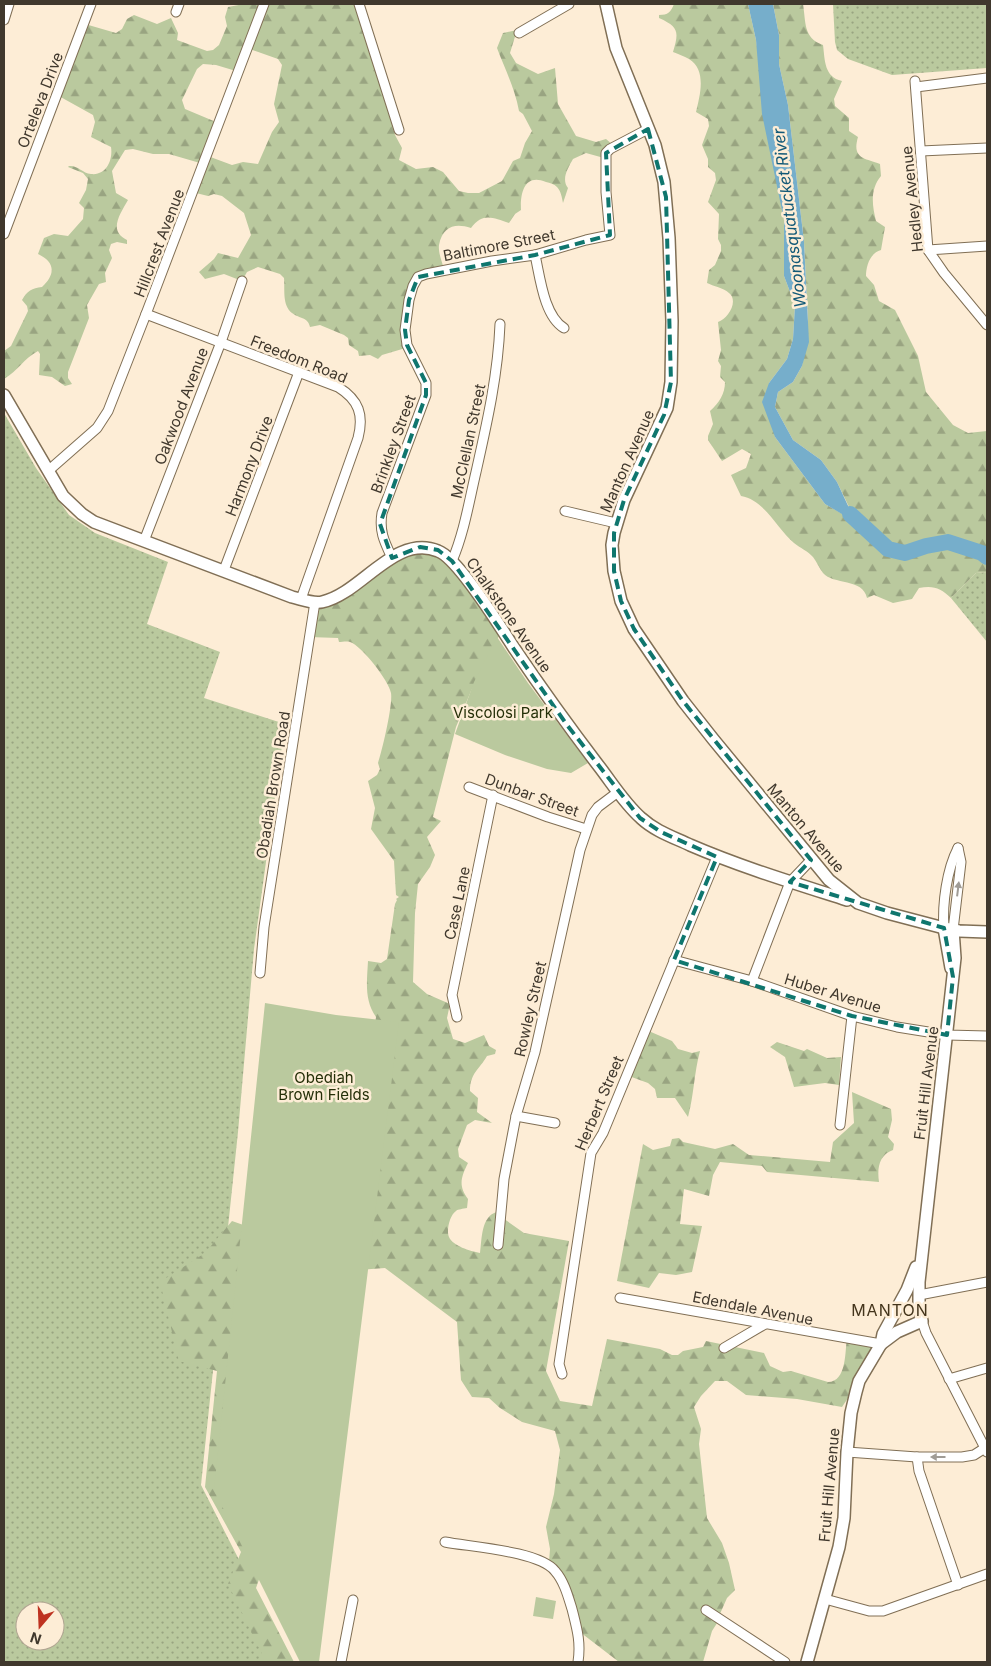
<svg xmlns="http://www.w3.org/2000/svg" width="991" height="1666" viewBox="0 0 991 1666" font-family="Inter,sans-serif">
  <defs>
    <pattern id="grass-dots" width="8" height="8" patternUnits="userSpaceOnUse" patternTransform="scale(1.25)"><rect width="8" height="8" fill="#bac99e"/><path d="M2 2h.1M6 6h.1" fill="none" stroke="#99a481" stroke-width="1.8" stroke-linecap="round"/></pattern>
    <pattern id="forest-firs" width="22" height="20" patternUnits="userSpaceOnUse" patternTransform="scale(1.25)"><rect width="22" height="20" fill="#bac99e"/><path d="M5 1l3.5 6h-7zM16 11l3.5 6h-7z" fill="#99a481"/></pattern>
  </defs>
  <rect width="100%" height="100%" fill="#fdedd6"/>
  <g fill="url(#grass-dots)" fill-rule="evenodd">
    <polygon points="833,4 987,4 987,68 892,75 848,59 837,50 835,42"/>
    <path d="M4 413 36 468 69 515 95 533 168 562 147 624 220 652 204 698 285 724 254 949 238 1132 201 1485 291 1662H4ZM25 1611H55V1641H25Z"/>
    <polygon points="987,572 987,642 951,598 976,573"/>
  </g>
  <g fill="url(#forest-firs)" fill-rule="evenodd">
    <path d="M244 4H361L395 135 402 148 399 160 416 169 433 167 443 172 459 191 468 193H479L502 181 513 161 520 158 525 143 532 131 523 114 519 111C515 89 505 69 497 48L503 33 517 30 510 53 516 63 538 74 555 68 558 104 576 136 596 142 606 139 613 145 604 158 586 153 573 159C568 168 561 179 568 188L563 203C562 198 561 191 557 187 554 184 550 183 546 182 525 173 520 192 521 210L515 214 509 223C493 218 483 212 471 228 455 223 443 226 439 245 438 252 442 262 444 269L417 278 406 313 409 347 382 355 378 359 370 355 359 356 358 351 349 345 348 338 344 335 320 325 310 327C308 317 300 319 292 313 282 305 285 290 284 278L280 274 258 267 247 272 242 281 224 274 205 279 199 272 214 259 218 253 238 258 251 235 244 213 222 196 214 194 208 196 192 192 200 163 169 154H153L133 149 125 150 112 171 116 193 128 200C120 214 108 231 127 240V244L117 242 111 244 109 250 112 258 105 273 106 282 99 284 87 305 89 318 68 372V378L72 384 65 386 52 377 39 375 40 354 38 351C23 359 19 370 4 379V351L11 346 28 311 27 306 22 300C27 291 32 288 42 287 56 274 55 262 38 254L44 238 54 234 68 236 83 219 84 208 79 203 86 190 88 179 83 173 68 167 69 166C78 165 82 173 91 174 107 176 113 159 111 147L91 137 95 122 93 115 57 95 85 24 116 33 122 29 127 19 134 15 157 24 171 18 178 33 177 40 207 51 213 50 219 45 227 26 225 17 228 7ZM247 48 278 59 282 65 274 104 279 122 272 132 258 164 243 162 232 165 205 155 216 122 185 109 182 100 197 69 203 64 216 65 236 71Z"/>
    <path d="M674 4H748L756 40 784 220V276L795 305 793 339 787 359 769 383 775 437 825 504 865 527 850 509 837 482 821 460 793 440 775 407 778 392 793 382 802 366 808 319 804 242 788 105 779 64V35L773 4H803C806 22 803 38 823 45 825 60 824 77 842 81L834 99 835 106 849 118V131L858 137C852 158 863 158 880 164L881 176C870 189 872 205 876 221L885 227 881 250C870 253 866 266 866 276L874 285 879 301 895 310 918 356 926 392 953 425 968 433 987 431V572L976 573 951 598C941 588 933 585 919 588L912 599 893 603 874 595 867 598C863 578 833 585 823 573 819 568 817 562 813 557 808 551 800 548 794 543 777 529 765 500 741 496L731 475 746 468 751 454 742 449 722 461 708 440V436L713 424 710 411C719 403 725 394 725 382L720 377 721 366 718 361 721 350 718 322C728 319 739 301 729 293 724 288 713 286 707 283L709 270 715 265 721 251V245L718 239 719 214 708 202 716 180 715 173 708 167V159L702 145 709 126 708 119 696 112C700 95 707 70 689 59 684 56 678 54 673 52 679 32 679 27 659 18V15C668 15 671 12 674 4Z"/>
    <path d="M404 549 451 559 500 634 471 691 456 727 433 817 441 821 427 837 435 855 430 867 418 884 415 913 413 982 427 994 450 1004 447 1018 453 1039 465 1043 484 1035 489 1046 496 1050 495 1054 487 1056C479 1070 470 1073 470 1091L478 1098 477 1112 492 1123 475 1120 467 1125 458 1149 459 1157 468 1163C461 1177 458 1186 468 1199L467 1208C463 1209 458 1209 456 1211 450 1215 446 1230 449 1237 453 1246 470 1251 480 1253 482 1239 481 1216 497 1212L500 1216 524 1233 569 1241 546 1371 560 1401 592 1406 607 1339 660 1349 672 1355H678L683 1351 703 1347 706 1341 764 1353 770 1366 783 1372 791 1371 828 1382C847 1382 845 1350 847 1337L876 1343 854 1395 848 1398 842 1407 797 1399 746 1395 727 1381H715L701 1396 694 1407 701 1429 699 1444 707 1518 722 1543 729 1563 735 1590 727 1598 719 1616V1620L712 1631 703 1662H619L576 1629 572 1611 549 1562 550 1549 546 1527 554 1494 560 1450 555 1431 522 1422 500 1408 489 1398 472 1397 461 1380 457 1322 385 1268 358 1270 366 1088 376 1017C364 1000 367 981 368 961L381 963 387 959 395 904 397 900 396 899 399 897 396 895 394 861 371 829 375 808 368 781 377 775 380 769 378 763C382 751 393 705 391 693 389 681 362 646 350 642 347 641 342 642 339 642L338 638 309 637 315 599C343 595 380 565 404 549Z"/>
    <path d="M644 1029 672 1041 678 1049 692 1053 700 1051C694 1073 694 1095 688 1117L675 1098H657L655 1089 648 1083 626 1075Z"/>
    <polygon points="777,1042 804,1051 807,1049 827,1058 841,1057 839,1085 825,1083 794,1087 785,1057 770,1047"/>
    <path d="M852 1092 891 1109 892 1120 888 1137 894 1144 893 1150C879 1155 877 1168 879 1182L767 1172 762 1166 720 1162 713 1175 709 1196 684 1189 680 1224 702 1226 692 1272 676 1275 659 1273 649 1288 617 1281 643 1144 653 1150 670 1146 672 1139 679 1138 683 1142 715 1149 733 1144 749 1155 830 1162 833 1142 854 1123Z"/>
    <polygon points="232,1221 252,1228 269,1551 256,1588 294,1662 266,1662 228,1584 241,1552 205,1487 217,1371 179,1361 160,1282 205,1253"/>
  </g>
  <g fill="#bac99e">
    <polygon points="497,637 528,683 588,763 571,773 547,769 505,755 455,734 474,682"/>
    <polygon points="265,1003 336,1015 399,1022 319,1662 300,1662 214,1490"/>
    <polygon points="536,1597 556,1601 553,1619 533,1616"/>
  </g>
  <polygon fill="#76aecb" points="748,4 773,4 779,35 779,64 788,105 804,242 809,342 802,366 793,382 778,392 775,407 793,440 821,460 837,482 850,510 867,529 825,504 775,437 762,402 769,383 787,359 793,339 795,305 784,276 784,220 762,114 756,40"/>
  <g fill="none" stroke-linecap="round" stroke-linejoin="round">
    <polyline stroke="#76aecb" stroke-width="16" points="850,514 888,549 905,553 926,546 948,542 982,553 987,557"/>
    <g stroke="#806f55" stroke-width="11">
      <g id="minor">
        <polyline points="359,4 399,130"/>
        <polyline points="176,12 179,4"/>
        <polyline points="4,20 9,4"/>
        <polyline points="519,33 569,4"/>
        <polyline points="915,81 928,250 944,273 987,325"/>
        <polyline points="916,87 987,78"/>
        <polyline points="921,151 987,148"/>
        <polyline points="4,234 91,4"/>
        <polyline points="928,250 987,246"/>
        <path d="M535 255C540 277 544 316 564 328"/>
        <path d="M146 314 338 387C359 400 364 415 358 438L301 599"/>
        <polyline points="48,471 97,428 108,411 146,314 264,4"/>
        <polyline points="565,511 616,523"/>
        <polyline points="144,541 221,342 242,281"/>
        <path d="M392 558C384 541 379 531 382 513L426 395V383L407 345 405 330 409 300 413 286 418 277 426 274 492 261 535 255 586 240 610 235 606 192V153L610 149 648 129"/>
        <path d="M452 561C464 533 469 502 476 472 487 423 498 375 500 324"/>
        <polyline points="224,570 299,372"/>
        <polyline points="469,787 548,817 586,829"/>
        <path d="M944 928C942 904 947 869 958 848"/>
        <polyline points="953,930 961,862 958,848"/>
        <polyline points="674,960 752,981 852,1016 897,1027 947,1035 987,1036"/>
        <polyline points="260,973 264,927 315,602"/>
        <polyline points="752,981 790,882 811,860"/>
        <polyline points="457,1017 452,995 493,795"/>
        <polyline points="516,1116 555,1123"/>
        <polyline points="840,1125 852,1016"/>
        <polyline points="498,1245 504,1179 516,1116 535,1052 580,850 592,815 598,807 618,792"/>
        <polyline points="919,1295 987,1282"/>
        <polyline points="620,1298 881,1344"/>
        <polyline points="922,1321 926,1333 987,1452"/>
        <polyline points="724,1348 765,1324"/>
        <polyline points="562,1374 559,1364 591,1153 603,1133 717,857"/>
        <polyline points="949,1379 987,1368"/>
        <polyline points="847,1452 917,1457 962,1457 974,1455 985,1448"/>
        <polyline points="917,1457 919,1471 958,1585"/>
        <path d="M445 1542C471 1547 539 1551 555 1571 564 1581 568 1596 572 1609 577 1629 581 1642 578 1662"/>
        <polyline points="825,1599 869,1611 883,1611 987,1574"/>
        <polyline points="706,1610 785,1662"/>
        <polyline points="341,1662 353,1600"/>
      </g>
    </g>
    <g stroke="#806f55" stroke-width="14">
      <g id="major">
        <polyline points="606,4 616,48 655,145 664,182 669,238 672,321 671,382 667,408 624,500 614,533 612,545 614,571 621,601 634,629 683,701 713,739 829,880 858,903 887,913 944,928 959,931 987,932"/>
        <path d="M4 395 63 496 82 514 94 522 292 597C301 599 313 604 322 602 361 594 395 533 438 551 458 558 501 628 514 648 541 688 569 727 598 765 612 783 624 803 641 818 655 831 673 837 690 845 741 867 794 883 847 900"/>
        <polyline points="944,928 951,968"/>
        <polyline points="881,1344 897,1332 922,1321 919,1308 919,1282 955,958 953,930"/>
        <polyline points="807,1662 839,1547 844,1518 847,1452 851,1413 856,1392 859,1381 881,1344 883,1334 907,1290 916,1267"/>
      </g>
    </g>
    <use href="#minor" stroke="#fff" stroke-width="9"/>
    <use href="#major" stroke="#fff" stroke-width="11"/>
  </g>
  <defs><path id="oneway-solid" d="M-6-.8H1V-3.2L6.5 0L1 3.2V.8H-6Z" transform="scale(1.25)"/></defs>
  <g fill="#a09c96">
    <use href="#oneway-solid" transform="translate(958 889) rotate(-83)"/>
    <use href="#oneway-solid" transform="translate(938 1457) rotate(180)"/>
  </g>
  <path fill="none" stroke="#0f766e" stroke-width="4" stroke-dasharray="10 6" stroke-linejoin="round" d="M648 129 666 197 671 382 664 415 624 500 614 533V571L621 601 634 629 683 701 811 860 790 882 944 928 953 977 947 1035 852 1016 674 960 717 857 661 832 640 818 567 725 452 561 438 550 420 547 392 558 380 524 426 395V383L407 345 405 330 409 300 418 277 535 255 610 235 606 153Z"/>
  <g text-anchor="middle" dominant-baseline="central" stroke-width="5" stroke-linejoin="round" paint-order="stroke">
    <g font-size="15" fill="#40382d" stroke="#fdedd6">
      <text transform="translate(40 100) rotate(-69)">Orteleva Drive</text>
      <text transform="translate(912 199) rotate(-96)">Hedley Avenue</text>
      <text transform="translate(159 243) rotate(-69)">Hillcrest Avenue</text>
      <text transform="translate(499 245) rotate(-11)">Baltimore Street</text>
      <text transform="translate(299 359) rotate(22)">Freedom Road</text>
      <text transform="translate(181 406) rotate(-69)">Oakwood Avenue</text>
      <text transform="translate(468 441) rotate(-78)">McClellan Street</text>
      <text transform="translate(393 444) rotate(-70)">Brinkley Street</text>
      <text transform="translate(627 461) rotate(-66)">Manton Avenue</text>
      <text transform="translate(249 466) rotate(-69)">Harmony Drive</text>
      <text transform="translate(509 615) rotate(55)">Chalkstone Avenue</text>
      <text transform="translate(273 785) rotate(-81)">Obadiah Brown Road</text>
      <text transform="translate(532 795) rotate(20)">Dunbar Street</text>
      <text transform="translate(806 828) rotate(50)">Manton Avenue</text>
      <text transform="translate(457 903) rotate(-78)">Case Lane</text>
      <text transform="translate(833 993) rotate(17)">Huber Avenue</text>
      <text transform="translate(530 1009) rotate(-77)">Rowley Street</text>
      <text transform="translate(926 1083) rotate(-83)">Fruit Hill Avenue</text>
      <text transform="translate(599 1103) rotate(-67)">Herbert Street</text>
      <text transform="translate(753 1308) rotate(11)">Edendale Avenue</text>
      <text transform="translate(829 1485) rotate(-85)">Fruit Hill Avenue</text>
    </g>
    <g font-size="15" fill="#252f08" stroke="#fdedd6">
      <text x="503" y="712">Viscolosi Park</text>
      <text x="324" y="1077">Obediah<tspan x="324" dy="17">Brown Fields</tspan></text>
    </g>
    <g font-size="16" font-style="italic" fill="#125977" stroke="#fdedd6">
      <text transform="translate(789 218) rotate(-97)">Woonasquatucket River</text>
    </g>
    <g font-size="16" letter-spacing="1" fill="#44351c" stroke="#fdedd6">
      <text x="890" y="1310">MANTON</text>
    </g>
  </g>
  <rect width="991" height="1666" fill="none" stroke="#40382d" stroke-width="10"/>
  <g transform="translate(40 1626) rotate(199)"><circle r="24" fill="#fdedd6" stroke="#b1a592"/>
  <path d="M0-4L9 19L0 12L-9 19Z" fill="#be3220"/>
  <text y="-8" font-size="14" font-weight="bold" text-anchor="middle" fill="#40382d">N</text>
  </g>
</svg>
